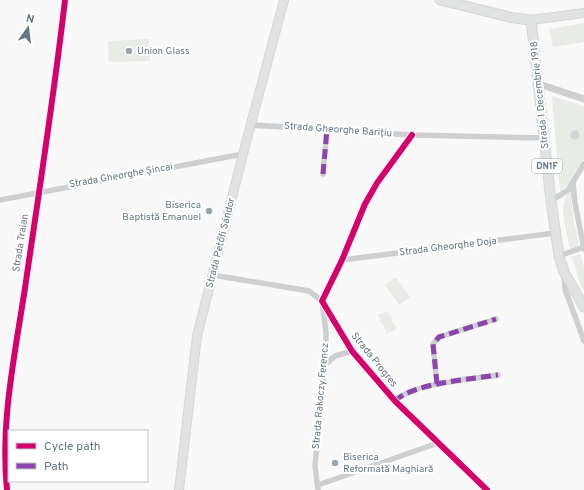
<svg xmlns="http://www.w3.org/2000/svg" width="584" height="490" viewBox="0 0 584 490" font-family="Overpass,sans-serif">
  <rect width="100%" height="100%" fill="#f9f9f9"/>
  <g fill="#e8ebe6">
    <polygon points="584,23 584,42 553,47 549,29"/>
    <polygon points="149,39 150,61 109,62 108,41"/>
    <polygon points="552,96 584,106 584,158 570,181 560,192"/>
    <path d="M573 189 571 202 579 247 570 249C567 232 555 200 573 189Z"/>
    <polygon points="580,254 584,267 584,289 582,290 572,257"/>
    <polygon points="396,277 410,297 399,305 385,285"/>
    <polygon points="388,311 396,329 387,334 378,315"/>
  </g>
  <circle fill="#ced6d9" cx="575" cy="135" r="4.5"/>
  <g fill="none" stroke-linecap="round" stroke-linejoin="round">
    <g stroke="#d5d6d7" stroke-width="10">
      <g id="secondary">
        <polyline points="531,20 584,13"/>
        <polyline points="179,490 197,336 243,154 284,0"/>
      </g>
    </g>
    <g stroke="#d5d6d7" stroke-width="11">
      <polyline id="primary" points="440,0 514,18 531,20 551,201 559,256 564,272 584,307"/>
    </g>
    <g stroke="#cecfd0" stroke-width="5.5">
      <polyline points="252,125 412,135 544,138"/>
      <polyline points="412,135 377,183 365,204 342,260 322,301 352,351 395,401 487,490"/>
      <polyline points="323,174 327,129"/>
      <polyline points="573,182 575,203 584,249"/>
      <polyline points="0,200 243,154"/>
      <polyline points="551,201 568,190 584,164"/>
      <polyline points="559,256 584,247"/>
      <polyline points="342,260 555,233"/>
      <polyline points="213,275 309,291 322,301 326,332 326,357 315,466 318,490"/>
      <polyline points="564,276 565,289 584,341"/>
      <polyline points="326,364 335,356 352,351"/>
      <polyline points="437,384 433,344 439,337 496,319"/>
      <path d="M395 401C413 383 472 379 498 375"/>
      <polyline points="318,485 438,443"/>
      <path d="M7 490C0 423 15 354 25 288 39 192 54 96 65 0"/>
    </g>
    <polyline stroke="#cecfd0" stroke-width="7" points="539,84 584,99"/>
    <use href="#secondary" stroke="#e1e2e2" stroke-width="8"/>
    <use href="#primary" stroke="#e1e2e2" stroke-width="9"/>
    <g stroke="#8e44ad" stroke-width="5" stroke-dasharray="10 5" stroke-linecap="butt">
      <polyline points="323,174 327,129"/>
      <polyline points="437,384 433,344 439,337 496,319"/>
      <path d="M395 401C413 383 472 379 498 375"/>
    </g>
    <g stroke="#fff" stroke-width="8">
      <g id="cycleway">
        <polyline points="412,135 377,183 365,204 342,260 322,301 352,351 395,401 487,490"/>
        <path d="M7 490C0 423 15 354 25 288 39 192 54 96 65 0"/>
      </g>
    </g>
    <use href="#cycleway" stroke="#d6006c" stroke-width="6"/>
  </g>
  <g fill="#99a4ac" stroke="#fff" stroke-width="1.5">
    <circle cx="129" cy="51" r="4"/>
    <circle cx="209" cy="211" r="4"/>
    <circle cx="335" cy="463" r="4"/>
  </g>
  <g text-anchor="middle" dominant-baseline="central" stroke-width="4" stroke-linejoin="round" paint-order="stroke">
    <rect fill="#fff" stroke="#939fa8" stroke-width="1" x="532" y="159" width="30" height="14" rx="3"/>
    <g font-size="9" font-weight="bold" fill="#657683">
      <text x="547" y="166">DN1F</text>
    </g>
    <g font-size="10" fill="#657683" stroke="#fff" text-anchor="start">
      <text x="137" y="51">Union Glass</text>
      <text x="201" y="205" text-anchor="end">Biserica<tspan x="201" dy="12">Baptistă Emanuel</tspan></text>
      <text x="343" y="457">Biserica<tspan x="343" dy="12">Reformată Maghiară</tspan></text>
    </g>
    <g font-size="10" fill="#657683" stroke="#fff">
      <text transform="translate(540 95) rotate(-96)">Strada 1 Decembrie 1918</text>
      <text transform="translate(338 130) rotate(4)">Strada Gheorghe Barițiu</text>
      <text transform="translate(121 176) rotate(-10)">Strada Gheorghe Șincai</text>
      <text transform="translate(21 243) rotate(-81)">Strada Traian</text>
      <text transform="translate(221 243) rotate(-76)">Strada Petőfi Sándor</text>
      <text transform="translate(448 247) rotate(-7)">Strada Gheorghe Doja</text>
      <text transform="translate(374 360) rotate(51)">Strada Progres</text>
      <text transform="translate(321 396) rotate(-85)">Strada Rakoczy Ferencz</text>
    </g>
  </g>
  <rect x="8" y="430" width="140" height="52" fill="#ffffff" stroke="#c1c8cd"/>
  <rect x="16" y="443" width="20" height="6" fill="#d6006c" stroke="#c1c8cd"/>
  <text x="44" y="450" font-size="12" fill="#657683">Cycle path</text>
  <rect x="16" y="463" width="20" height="6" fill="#8e44ad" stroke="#c1c8cd"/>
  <text x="44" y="470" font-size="12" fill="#657683">Path</text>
  <g transform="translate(28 28) rotate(14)" stroke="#ffffff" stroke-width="3" paint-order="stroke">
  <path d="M0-3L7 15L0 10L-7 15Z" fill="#657683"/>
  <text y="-6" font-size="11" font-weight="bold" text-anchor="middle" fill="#657683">N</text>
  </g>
</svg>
